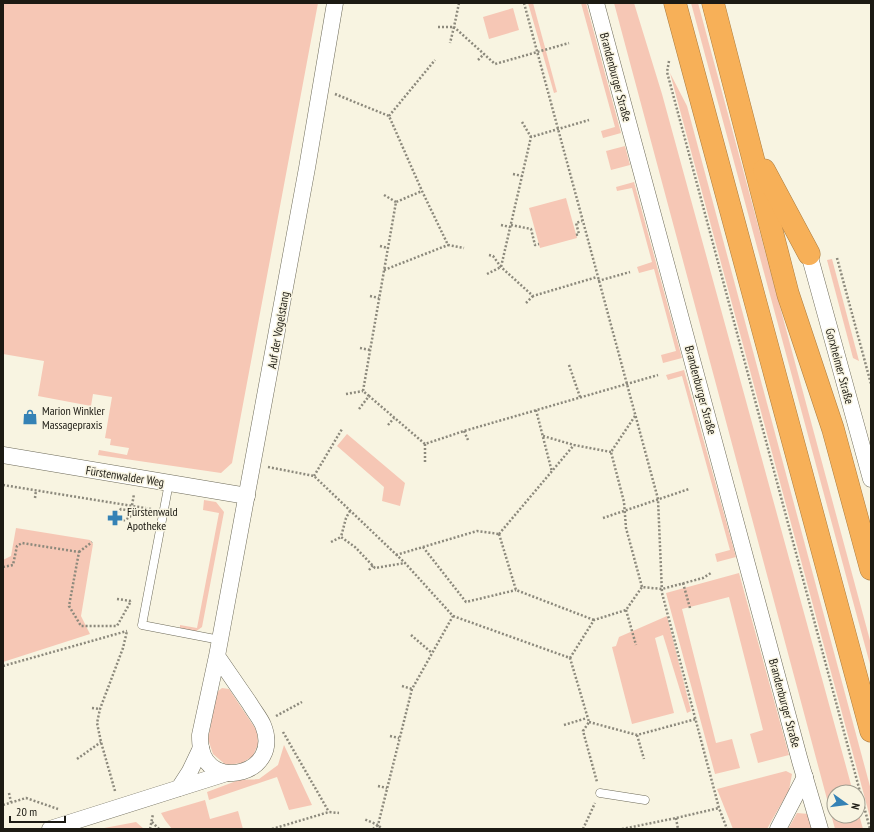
<svg xmlns="http://www.w3.org/2000/svg" width="874" height="832" viewBox="0 0 874 832" font-family="'PT Sans Narrow',sans-serif">
  <rect width="100%" height="100%" fill="#f8f4e1"/>
  <g fill="#f6c7b5">
    <polygon points="3,3 318,3 232,463 221,473 98,455 99,450 127,455 129,448 110,445 111,439 105,438 112,397 93,394 91,406 38,396 44,361 3,354"/>
    <polygon points="528,3 533,3 557,92 554,93"/>
    <polygon points="581,3 586,3 621,133 603,138 601,131 615,127"/>
    <polygon points="614,3 634,3 662,94 853,792 834,792 834,816 858,816 858,811 863,829 835,829"/>
    <polygon points="691,3 698,3 871,644 871,668"/>
    <polygon points="513,8 519,30 489,39 483,17"/>
    <polygon points="670,73 687,106 871,790 871,821"/>
    <polygon points="625,146 630,165 611,170 606,151"/>
    <polygon points="634,182 682,358 663,363 661,355 676,351 654,269 639,273 637,267 652,262 632,188 617,191 616,187"/>
    <polygon points="566,198 577,238 540,248 529,208"/>
    <polygon points="832,259 859,361 853,358 827,260"/>
    <polygon points="684,370 736,557 717,562 715,554 730,550 682,376 668,380 666,375"/>
    <polygon points="347,434 405,483 400,506 382,501 384,487 337,446"/>
    <polygon points="204,500 216,502 224,512 202,627 195,632 180,629 180,625 197,628 219,513 203,510"/>
    <polygon points="16,528 90,540 93,544 81,616 90,634 3,662 3,560 11,556"/>
    <polygon points="739,573 789,755 758,763 750,734 763,730 729,597 682,609 716,743 732,739 740,768 715,774 666,593"/>
    <polygon points="667,616 691,711 687,713 663,635 655,638 674,713 632,724 612,647 616,646 619,637"/>
    <polygon points="222,688 229,689 257,731 258,744 253,756 242,763 226,765 213,754 208,739 217,692"/>
    <polygon points="284,745 312,805 289,810 277,777 209,800 207,792 239,780 259,779 278,765"/>
    <polygon points="786,771 792,774 789,790 767,829 733,829 717,789"/>
    <polygon points="205,800 210,819 238,811 243,829 172,829 165,820 161,813"/>
    <polygon points="797,813 809,814 813,829 788,829"/>
    <polygon points="136,822 144,829 99,829"/>
  </g>
  <g fill="none" stroke-linecap="round" stroke-linejoin="round">
    <g stroke="#6e6b5a" stroke-width="9">
      <g id="lane">
        <polyline points="169,483 142,625 220,640"/>
        <polyline points="600,793 645,800"/>
      </g>
    </g>
    <g stroke="#6e6b5a" stroke-width="17">
      <g id="street">
        <polyline points="596,3 800,761 820,829"/>
        <polyline points="809,254 871,479"/>
        <polyline points="3,455 247,496"/>
        <path d="M217 656C228 672 239 688 250 704 254 711 260 718 263 725 283 774 209 792 201 748 200 744 200 739 200 735L217 656 307 168 335 3"/>
        <polyline points="179,788 190,771 201,748"/>
        <polyline points="50,829 227,773"/>
        <polyline points="778,829 805,777"/>
      </g>
    </g>
    <g stroke="#aa7c40" stroke-width="23">
      <g id="highway">
        <polyline points="675,3 871,731"/>
        <polyline points="713,3 788,294 833,429 871,569"/>
        <polyline points="764,170 809,254"/>
      </g>
    </g>
    <g stroke="#8c897c" stroke-width="2.5" stroke-dasharray="2 2" stroke-linecap="butt">
      <polyline points="459,3 454,27 495,64 569,43"/>
      <polyline points="524,3 658,499 662,593 719,808 727,829"/>
      <polyline points="438,27 454,27 450,43"/>
      <polyline points="478,60 484,54"/>
      <polyline points="669,61 667,72 870,829"/>
      <polyline points="335,94 389,116 422,191 448,245 464,248"/>
      <polyline points="389,116 435,60"/>
      <polyline points="522,122 531,137"/>
      <polyline points="513,174 522,176"/>
      <polyline points="384,195 396,202"/>
      <polyline points="501,225 510,227"/>
      <polyline points="511,225 531,229 535,245 539,244"/>
      <polyline points="576,235 579,234 576,223 582,221"/>
      <polyline points="380,246 388,248"/>
      <polyline points="489,255 493,256 501,267 533,296 597,277"/>
      <polyline points="837,258 871,384"/>
      <polyline points="384,270 448,245"/>
      <polyline points="487,274 501,267 531,137 589,120"/>
      <polyline points="598,281 630,272"/>
      <polyline points="370,296 379,298"/>
      <polyline points="526,303 533,296"/>
      <polyline points="360,348 370,350"/>
      <polyline points="569,365 580,397"/>
      <polyline points="346,394 363,391"/>
      <polyline points="369,396 363,391 396,202 422,191"/>
      <polyline points="359,409 369,396 425,444 464,431 658,375"/>
      <polyline points="536,410 552,472"/>
      <polyline points="635,416 611,452 624,502 626,528 642,587"/>
      <polyline points="388,425 394,418"/>
      <polyline points="464,431 468,440"/>
      <polyline points="543,436 574,445 611,452"/>
      <polyline points="425,444 425,462"/>
      <polyline points="268,467 314,476 405,563 453,616 412,689 378,825 364,819"/>
      <polyline points="314,476 342,429"/>
      <polyline points="3,485 151,509"/>
      <polyline points="35,498 36,490"/>
      <polyline points="350,511 346,518 341,537 355,547 375,568 405,563"/>
      <polyline points="117,513 121,509 131,511"/>
      <polyline points="603,518 689,489"/>
      <polyline points="123,521 130,517 134,494"/>
      <polyline points="499,534 516,590 594,620"/>
      <polyline points="499,534 574,445"/>
      <polyline points="331,542 341,537"/>
      <polyline points="423,547 466,602 516,590"/>
      <polyline points="79,552 92,542"/>
      <polyline points="396,555 477,531 499,534"/>
      <polyline points="3,567 13,565 17,546 22,543 79,552 69,606 81,626 117,626 131,601"/>
      <polyline points="369,570 373,565"/>
      <polyline points="683,583 690,608"/>
      <polyline points="117,599 131,601"/>
      <polyline points="626,610 636,645"/>
      <polyline points="453,616 570,658 589,722 583,731 597,782"/>
      <polyline points="411,635 432,653"/>
      <polyline points="570,658 594,620 626,610 642,587 662,589 703,578 711,573"/>
      <polyline points="3,666 127,631"/>
      <polyline points="402,686 412,689"/>
      <polyline points="92,708 100,709"/>
      <polyline points="276,716 302,702"/>
      <polyline points="589,722 637,735 696,719"/>
      <polyline points="564,725 587,718"/>
      <polyline points="283,732 329,812"/>
      <polyline points="637,735 644,759"/>
      <polyline points="390,736 399,738"/>
      <polyline points="77,759 101,742"/>
      <polyline points="378,786 387,788"/>
      <polyline points="115,791 101,742 97,723 100,709 123,648 127,631"/>
      <polyline points="9,793 11,802"/>
      <polyline points="3,805 26,798 58,809"/>
      <polyline points="676,818 678,829"/>
      <polyline points="152,822 159,829"/>
      <polyline points="150,829 153,814"/>
      <polyline points="272,829 329,812 339,813"/>
      <polyline points="373,829 378,825 382,829"/>
      <polyline points="583,829 595,803"/>
      <polyline points="622,829 676,818 719,808"/>
    </g>
    <use href="#lane" stroke="#fff" stroke-width="8"/>
    <use href="#street" stroke="#fff" stroke-width="16"/>
    <use href="#highway" stroke="#f7b058" stroke-width="22"/>
  </g>
  <defs>
    <g id="shop-bare" transform="scale(1.2)"><path d="M-5-2.5h2.3a2.7 3.5 0 0 1 5.4 0H5L5.5 6h-11ZM-1.5-2.5h3a1.5 2.3 0 0 0-3 0Z" fill="#3582b5" stroke="#f8f4e1" stroke-width="2.5" paint-order="stroke"/></g>
    <g id="pharmacy-bare" transform="scale(1.2)"><path d="M-2-6h4v4h4v4h-4v4h-4v-4h-4v-4h4Z" fill="#3582b5" stroke="#f8f4e1" stroke-width="2.5" paint-order="stroke"/></g>
  </defs>
  <g fill-rule="evenodd">
    <use href="#shop-bare" x="30" y="417"/>
    <use href="#pharmacy-bare" x="115" y="518"/>
  </g>
  <g text-anchor="middle" dominant-baseline="central" stroke-width="3" stroke-linejoin="round" paint-order="stroke">
    <g font-size="12" fill="#1c1a13" stroke="#f8f4e1">
      <text transform="translate(616 77) rotate(75)">Brandenburger Straße</text>
      <text transform="translate(278 330) rotate(-80)">Auf der Vogelstang</text>
      <text transform="translate(840 366) rotate(75)">Gorxheimer Straße</text>
      <text transform="translate(701 390) rotate(75)">Brandenburger Straße</text>
      <text transform="translate(125 476) rotate(9)">Fürstenwalder Weg</text>
      <text transform="translate(785 703) rotate(75)">Brandenburger Straße</text>
    </g>
    <g font-size="12" fill="#1c1a13" stroke="#f8f4e1" text-anchor="start">
      <text x="42" y="410">Marion Winkler<tspan x="42" dy="14">Massagepraxis</tspan></text>
      <text x="127" y="511">Fürstenwald<tspan x="127" dy="14">Apotheke</tspan></text>
    </g>
  </g>
  <rect width="874" height="832" fill="none" stroke="#1c1a13" stroke-width="8"/>
  <g transform="translate(846 804) rotate(104)"><circle r="19" fill="#f8f4e1" stroke="#a09d8f"/>
  <path d="M0-3L7 15L0 10L-7 15Z" fill="#3582b5"/>
  <text y="-6" font-size="11" font-weight="bold" text-anchor="middle" fill="#1c1a13">N</text>
  </g>
  <path d="M10 816v6h55v-6" fill="none" stroke="#1c1a13" stroke-width="2"/>
  <text x="16" y="816" font-size="12" fill="#1c1a13" stroke="#f8f4e1" stroke-width="3" paint-order="stroke">20 m</text>
</svg>
